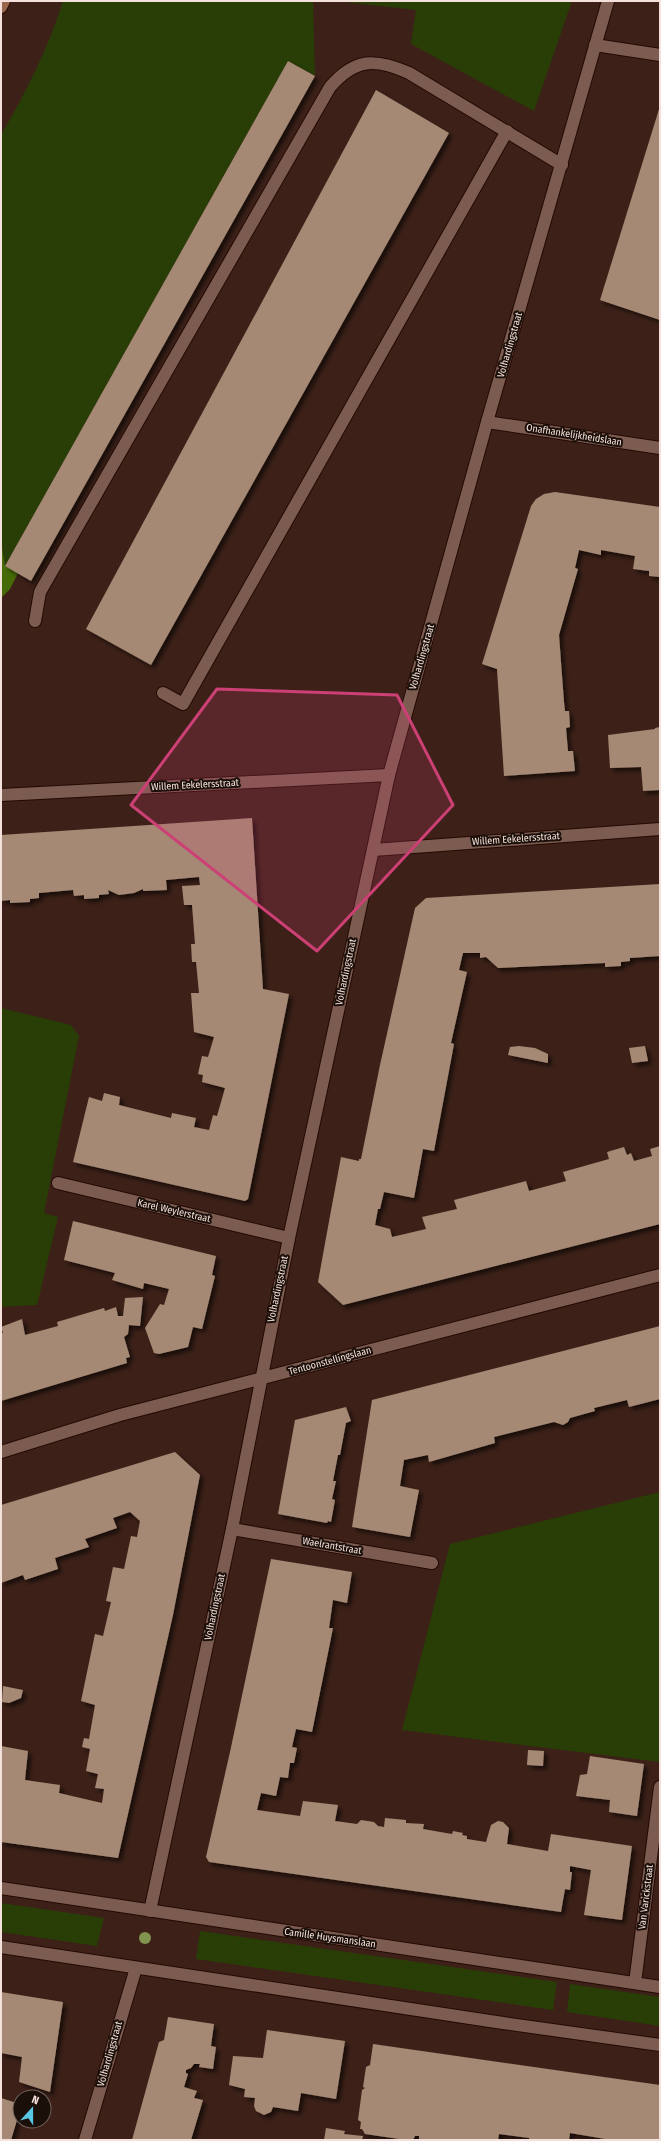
<svg xmlns="http://www.w3.org/2000/svg" width="661" height="2141" viewBox="0 0 661 2141" font-family="'Fira Sans Condensed',sans-serif">
  <defs>
    <filter id="shadow"><feDropShadow dx="3.5" dy="3.5" stdDeviation="2" flood-color="#0009"/></filter>
  </defs>
  <rect width="100%" height="100%" fill="#3d2118"/>
  <g fill="#283e06">
    <path d="M63 1H313L315 76 288 61 5 566 1 541V135C26 92 48 49 63 1Z"/>
    <polygon points="335,1 572,1 534,111 411,44 416,10"/>
    <polygon points="1,1008 71,1025 79,1036 44,1213 58,1217 37,1305 1,1307"/>
    <polygon points="660,1492 660,1762 402,1730 450,1544"/>
    <polygon points="1,1903 104,1918 97,1946 1,1932"/>
    <polygon points="200,1931 557,1982 553,2010 196,1959"/>
    <polygon points="570,1984 660,1997 660,2026 567,2012"/>
  </g>
  <polygon fill="#466b06" points="1,541 5,566 18,573 10,589 1,598"/>
  <g fill="#a58974" filter="url(#shadow)">
    <polygon points="288,61 315,76 31,581 5,566"/>
    <polygon points="376,90 449,133 151,665 86,629"/>
    <polygon points="660,106 660,320 600,300"/>
    <polygon points="555,492 660,507 660,577 649,576 649,571 633,569 635,556 601,550 601,555 579,550 575,568 578,569 559,635 564,702 565,711 569,711 570,727 566,728 568,751 573,751 575,771 504,776 497,669 482,664 531,506 536,499 544,494"/>
    <polygon points="660,727 660,790 643,791 641,767 610,768 608,735 655,729 655,728"/>
    <polygon points="252,818 263,989 289,994 248,1199 245,1201 73,1162 89,1097 102,1101 104,1093 120,1097 119,1105 171,1118 172,1113 196,1118 194,1127 209,1130 213,1115 217,1116 225,1088 202,1082 203,1075 198,1074 202,1056 208,1057 214,1037 194,1032 191,993 199,993 196,962 192,962 191,944 195,944 192,905 184,905 182,886 200,885 199,877 166,880 167,890 143,891 143,889 134,893 119,895 108,890 109,894 99,895 99,898 84,899 84,895 74,896 73,890 39,893 39,898 30,899 30,902 10,903 10,900 1,901 1,835"/>
    <polygon points="660,884 660,956 630,958 630,961 621,962 621,966 605,967 605,963 498,968 486,957 480,958 480,953 463,953 459,970 467,972 451,1043 454,1044 434,1151 423,1149 414,1198 384,1192 380,1209 378,1209 375,1225 390,1229 392,1237 426,1229 422,1217 457,1209 454,1200 526,1181 529,1191 566,1181 563,1172 609,1159 607,1152 624,1147 627,1155 631,1153 634,1161 652,1156 650,1149 660,1146 660,1224 343,1305 318,1282 330,1216 341,1157 359,1161 359,1159 361,1159 380,1065 415,908 426,898"/>
    <polygon points="519,1046 535,1048 548,1054 548,1063 508,1055 510,1047"/>
    <polygon points="645,1046 648,1061 632,1063 629,1048"/>
    <polygon points="73,1221 216,1256 212,1275 215,1276 202,1329 193,1327 188,1347 159,1354 154,1353 145,1328 160,1304 164,1305 169,1289 144,1283 143,1289 112,1280 115,1273 64,1260"/>
    <polygon points="143,1297 140,1326 129,1325 128,1334 124,1337 130,1357 126,1358 127,1363 1,1401 1,1333 3,1333 1,1327 22,1319 25,1335 58,1326 57,1322 104,1308 105,1311 116,1307 118,1316 123,1316 125,1298"/>
    <polygon points="660,1326 660,1399 629,1407 627,1400 594,1408 595,1411 570,1418 568,1422 563,1425 554,1422 494,1437 495,1443 429,1462 428,1455 404,1460 400,1486 419,1490 410,1537 352,1527 372,1400"/>
    <polygon points="346,1407 351,1421 346,1423 340,1455 338,1455 333,1481 336,1481 332,1499 335,1500 331,1522 328,1521 327,1523 278,1514 295,1420"/>
    <polygon points="175,1452 200,1475 173,1615 118,1858 1,1842 1,1746 28,1751 25,1780 60,1785 59,1793 102,1803 104,1789 95,1788 98,1774 86,1771 90,1749 82,1747 84,1738 89,1739 95,1705 81,1701 95,1634 103,1636 111,1602 106,1601 113,1567 124,1569 131,1536 137,1537 140,1521 130,1512 113,1518 117,1528 85,1539 89,1547 55,1558 58,1569 25,1580 23,1575 1,1583 1,1505"/>
    <polygon points="271,1559 352,1572 347,1603 333,1600 329,1628 333,1628 312,1732 296,1729 292,1747 297,1748 294,1763 290,1763 288,1778 280,1777 276,1796 261,1793 257,1810 300,1816 303,1801 338,1805 335,1821 357,1824 361,1820 374,1822 378,1826 384,1827 385,1818 406,1820 406,1823 424,1824 423,1829 452,1834 453,1831 463,1833 462,1835 467,1836 467,1839 486,1842 491,1825 498,1821 503,1822 509,1828 507,1844 548,1851 551,1834 632,1846 622,1920 584,1915 591,1870 570,1866 570,1872 572,1872 570,1890 565,1889 561,1912 209,1862 206,1857 230,1752"/>
    <polygon points="3,1686 23,1690 21,1698 9,1703 2,1702"/>
    <polygon points="528,1750 544,1751 543,1766 527,1765"/>
    <polygon points="590,1756 644,1764 637,1816 609,1812 610,1800 576,1796 580,1775 587,1774"/>
    <polygon points="1,1992 63,2002 50,2092 19,2082 22,2057 1,2053"/>
    <polygon points="168,2017 214,2024 211,2046 216,2047 213,2069 199,2067 200,2064 194,2064 191,2068 186,2070 186,2073 188,2074 184,2087 197,2091 194,2098 203,2100 191,2140 132,2140 159,2042 164,2040"/>
    <polygon points="267,2030 345,2041 336,2099 301,2093 298,2111 273,2107 271,2112 264,2115 256,2111 254,2106 255,2098 244,2097 245,2089 229,2085 233,2056 263,2058"/>
    <polygon points="373,2044 660,2085 660,2140 611,2140 570,2133 569,2140 529,2140 529,2138 499,2134 498,2140 424,2140 419,2139 419,2136 415,2136 413,2140 406,2140 365,2134 362,2129 360,2129 361,2122 358,2120 362,2090 365,2088 363,2087 366,2067 370,2065"/>
    <polygon points="1,2098 20,2104 20,2110 11,2140 1,2140"/>
    <polygon points="326,2128 345,2131 344,2134 363,2136 362,2140 324,2140"/>
  </g>
  <g fill="none" stroke-linecap="round" stroke-linejoin="round">
    <g stroke="#230a03" stroke-width="14">
      <g id="minor">
        <polyline points="595,45 660,55"/>
        <polyline points="487,422 660,448"/>
        <path d="M35 621 40 592 330 87C355 58 375 58 409 73L562 165"/>
        <polyline points="163,693 183,704 507,131"/>
        <polyline points="1,795 389,775"/>
        <polyline points="373,850 660,829"/>
        <polyline points="58,1183 289,1238"/>
        <polyline points="1,1452 120,1415 660,1275"/>
        <polyline points="232,1529 432,1563"/>
        <polyline points="150,1911 232,1529 289,1238 389,775 487,422 608,1"/>
        <polyline points="635,1983 660,1787"/>
        <polyline points="85,2140 136,1968"/>
      </g>
    </g>
    <g stroke="#230a03" stroke-width="14">
      <g id="tertiary">
        <polyline points="1,1888 660,1987"/>
        <polyline points="1,1947 503,2023 660,2045"/>
      </g>
    </g>
    <g stroke="#230a03" stroke-width="14">
      <polyline id="secondary" points="1,7 4,1"/>
    </g>
    <use href="#minor" stroke="#7c5c51" stroke-width="12"/>
    <use href="#tertiary" stroke="#7c5c51" stroke-width="12"/>
    <use href="#secondary" stroke="#9a664f" stroke-width="12"/>
  </g>
  <circle fill="#829350" cx="145" cy="1938" r="6"/>
  <path fill="#cc4075" fill-opacity="0.2" stroke="#cc4075" stroke-width="3" stroke-linejoin="round" d="M217 689 397 695 453 805 317 951 131 805Z"/>
  <g text-anchor="middle" dominant-baseline="central" stroke-width="4" stroke-linejoin="round" paint-order="stroke">
    <g font-size="10" fill="#f5e1db" stroke="#1b0f0a">
      <text transform="translate(510 345) rotate(-74)">Volhardingstraat</text>
      <text transform="translate(574 435) rotate(9)">Onafhankelijkheidslaan</text>
      <text transform="translate(422 657) rotate(-74)">Volhardingstraat</text>
      <text transform="translate(195 785) rotate(-3)">Willem Eekelersstraat</text>
      <text transform="translate(516 839) rotate(-4)">Willem Eekelersstraat</text>
      <text transform="translate(346 972) rotate(-78)">Volhardingstraat</text>
      <text transform="translate(174 1211) rotate(13)">Karel Weylerstraat</text>
      <text transform="translate(278 1289) rotate(-78)">Volhardingstraat</text>
      <text transform="translate(330 1361) rotate(-15)">Tentoonstellingslaan</text>
      <text transform="translate(332 1546) rotate(10)">Waelrantstraat</text>
      <text transform="translate(215 1607) rotate(-78)">Volhardingstraat</text>
      <text transform="translate(646 1897) rotate(-83)">Van Varickstraat</text>
      <text transform="translate(330 1938) rotate(8)">Camille Huysmanslaan</text>
      <text transform="translate(110 2054) rotate(-74)">Volhardingstraat</text>
    </g>
  </g>
  <rect width="661" height="2141" fill="none" stroke="#f5e1db" stroke-width="4"/>
  <g transform="translate(32 2109) rotate(21)"><circle r="19" fill="#1b0f0a" stroke="#72635e"/>
  <path d="M0-3L7 15L0 10L-7 15Z" fill="#59c8e5"/>
  <text y="-6" font-size="11" font-weight="bold" text-anchor="middle" fill="#f5e1db">N</text>
  </g>
</svg>
